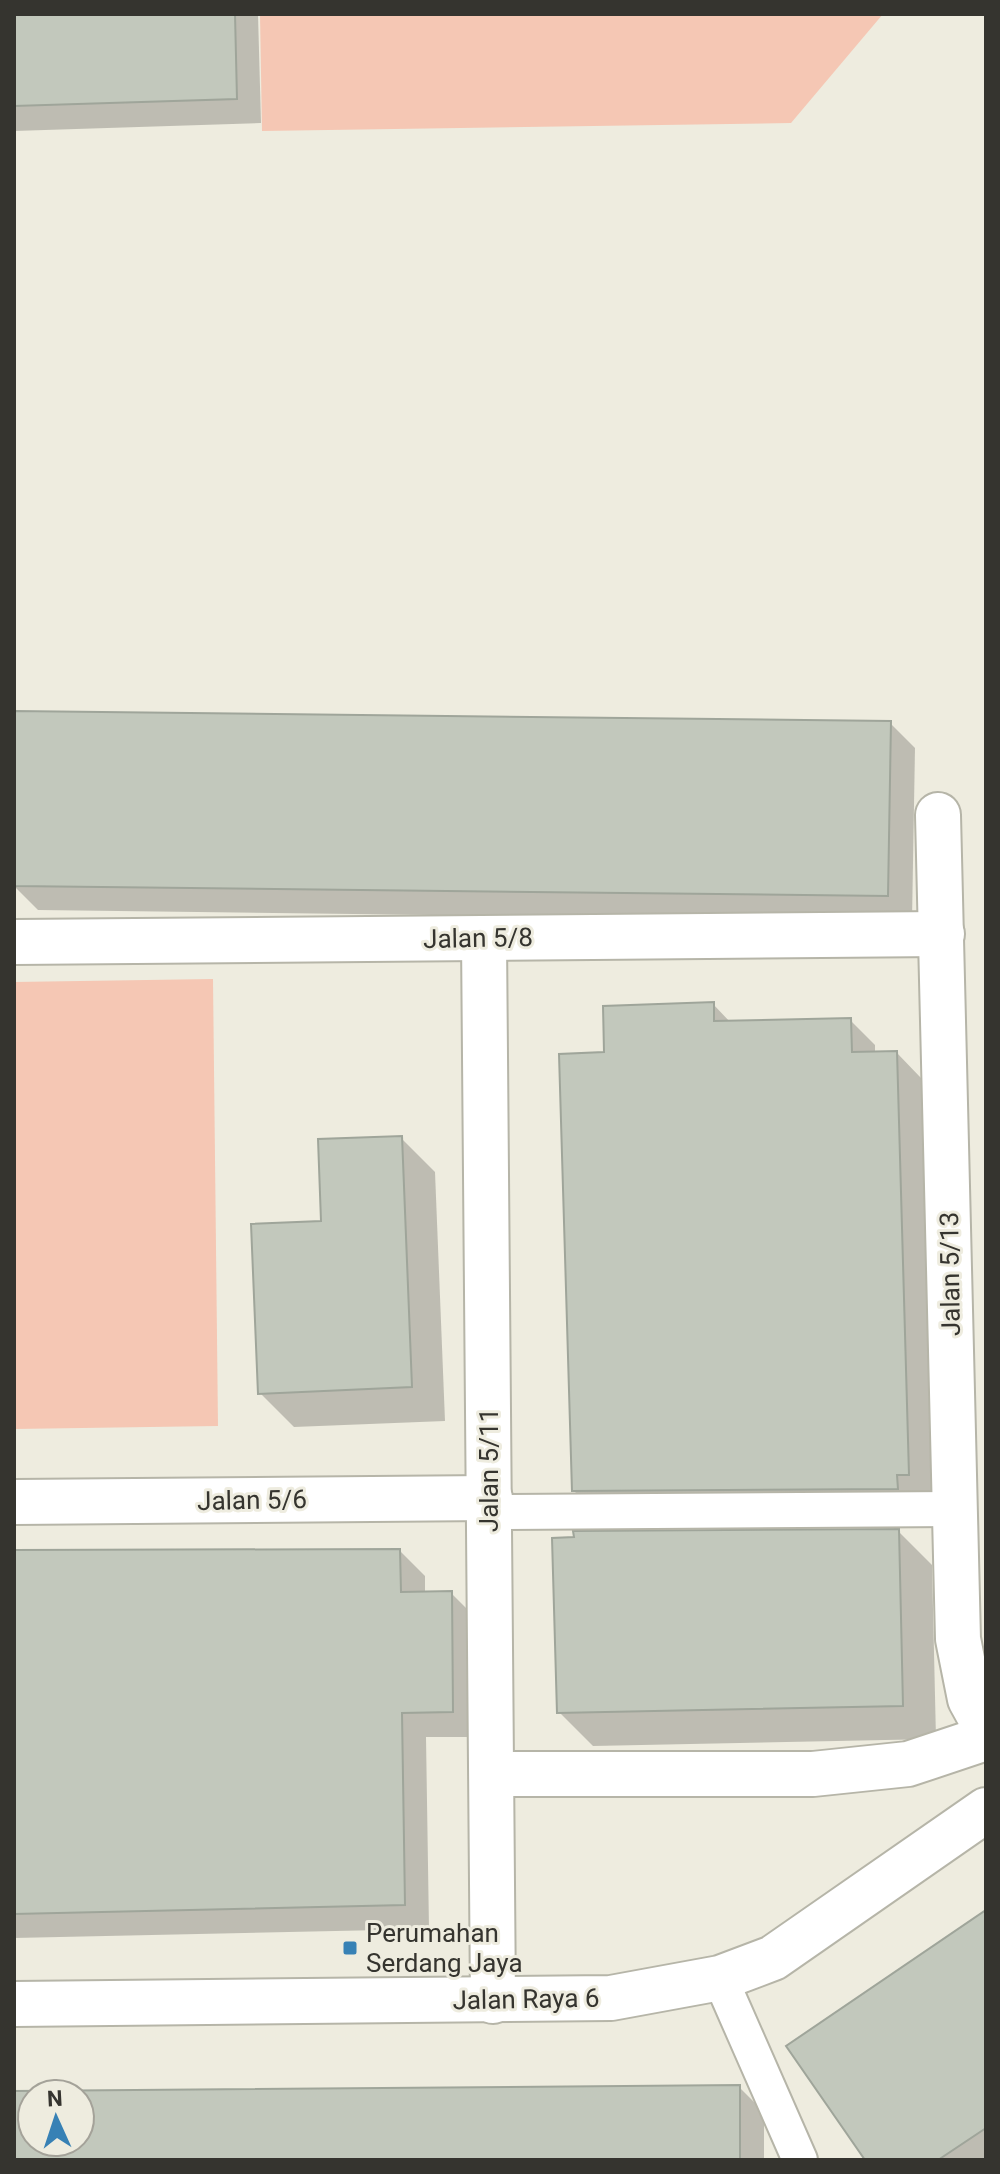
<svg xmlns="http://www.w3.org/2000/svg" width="1000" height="2174" viewBox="0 0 1000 2174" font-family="Roboto,sans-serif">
  <rect width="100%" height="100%" fill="#eeecdf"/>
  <g fill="#f5c7b4">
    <polygon points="260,14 883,14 791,123 262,131"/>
    <polygon points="213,979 218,1426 14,1429 14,982"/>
  </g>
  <g fill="#0003" fill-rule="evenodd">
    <polygon points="14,14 258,14 261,123 14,131"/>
    <polygon points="890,723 915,748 912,921 38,910 14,886 14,795"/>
    <polygon points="713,1004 731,1023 850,1020 875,1045 875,1053 897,1053 921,1078 933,1499 599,1516 574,1491 606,1054"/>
    <polygon points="401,1138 435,1172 445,1421 294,1427 260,1393 323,1223"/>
    <polygon points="898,1531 932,1565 936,1739 593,1746 559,1712"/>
    <polygon points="400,1551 425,1576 425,1594 451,1593 476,1618 477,1737 426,1737 429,1929 14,1938 14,1552"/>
    <polygon points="986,1912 986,2160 868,2160"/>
    <path d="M739 2087 764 2112V2160H14V2092ZM32 2094H80V2142H32Z"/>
  </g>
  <g fill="#c2c8bc" stroke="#9fa59a" stroke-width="2" fill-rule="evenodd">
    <polygon points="14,14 235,14 237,99 14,106"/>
    <polygon points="14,711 891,721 888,896 14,886"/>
    <polygon points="714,1002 714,1021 851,1018 852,1052 897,1051 909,1475 897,1475 898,1489 572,1491 559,1054 604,1052 603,1006"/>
    <polygon points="402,1136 412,1387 258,1394 251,1224 321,1221 318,1139"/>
    <polygon points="899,1529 903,1706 557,1713 552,1538 574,1537 573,1531"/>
    <polygon points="400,1549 401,1592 452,1591 453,1712 402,1713 405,1905 14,1914 14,1550"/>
    <polygon points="986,1910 986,2128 938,2160 865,2160 786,2046"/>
    <path d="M740 2085V2160H14V2091ZM32 2094H80V2142H32Z"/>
  </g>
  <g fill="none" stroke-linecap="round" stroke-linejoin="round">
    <g stroke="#b6b5a8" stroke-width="38">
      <g id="service">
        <polyline points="490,1512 955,1509"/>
        <polyline points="720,1978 800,2160"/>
      </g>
    </g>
    <g stroke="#b6b5a8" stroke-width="48">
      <g id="minor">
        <polyline points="938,815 958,1639 970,1699 986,1728"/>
        <polyline points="484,938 493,2001"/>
        <polyline points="14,942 942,934"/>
        <polyline points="14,1502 490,1498"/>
        <polyline points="492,1774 813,1774 908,1764 986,1738"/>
      </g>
    </g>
    <g stroke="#b6b5a8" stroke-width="48">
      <polyline id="tertiary" points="14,2004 611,1998 720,1978 773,1958 986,1810"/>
    </g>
    <use href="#service" stroke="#fff" stroke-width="34"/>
    <use href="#minor" stroke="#fff" stroke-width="44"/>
    <use href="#tertiary" stroke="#fff" stroke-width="44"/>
  </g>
  <rect fill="#3781b5" stroke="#eeecdf" stroke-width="3" x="342" y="1940" width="16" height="16" rx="4"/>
  <g text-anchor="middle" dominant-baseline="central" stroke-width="6" stroke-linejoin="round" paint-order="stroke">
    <g font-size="26" fill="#35342f" stroke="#eeecdf">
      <text transform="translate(478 938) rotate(-1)">Jalan 5/8</text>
      <text transform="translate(950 1274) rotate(-91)">Jalan 5/13</text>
      <text transform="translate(489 1470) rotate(-90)">Jalan 5/11</text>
      <text transform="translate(252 1500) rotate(-1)">Jalan 5/6</text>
      <text transform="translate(526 1999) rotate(-1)">Jalan Raya 6</text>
    </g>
    <g font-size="26" fill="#35342f" stroke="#eeecdf" text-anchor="start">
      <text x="366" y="1933">Perumahan<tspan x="366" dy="30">Serdang Jaya</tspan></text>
    </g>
  </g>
  <rect width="1000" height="2174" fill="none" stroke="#35342f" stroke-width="32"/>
  <g transform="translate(56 2118) rotate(357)"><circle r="38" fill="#eeecdf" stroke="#a4a299" stroke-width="2"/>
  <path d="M0-6L14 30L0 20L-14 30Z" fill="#3781b5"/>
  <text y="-12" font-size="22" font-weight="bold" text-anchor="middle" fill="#35342f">N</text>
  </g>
</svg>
